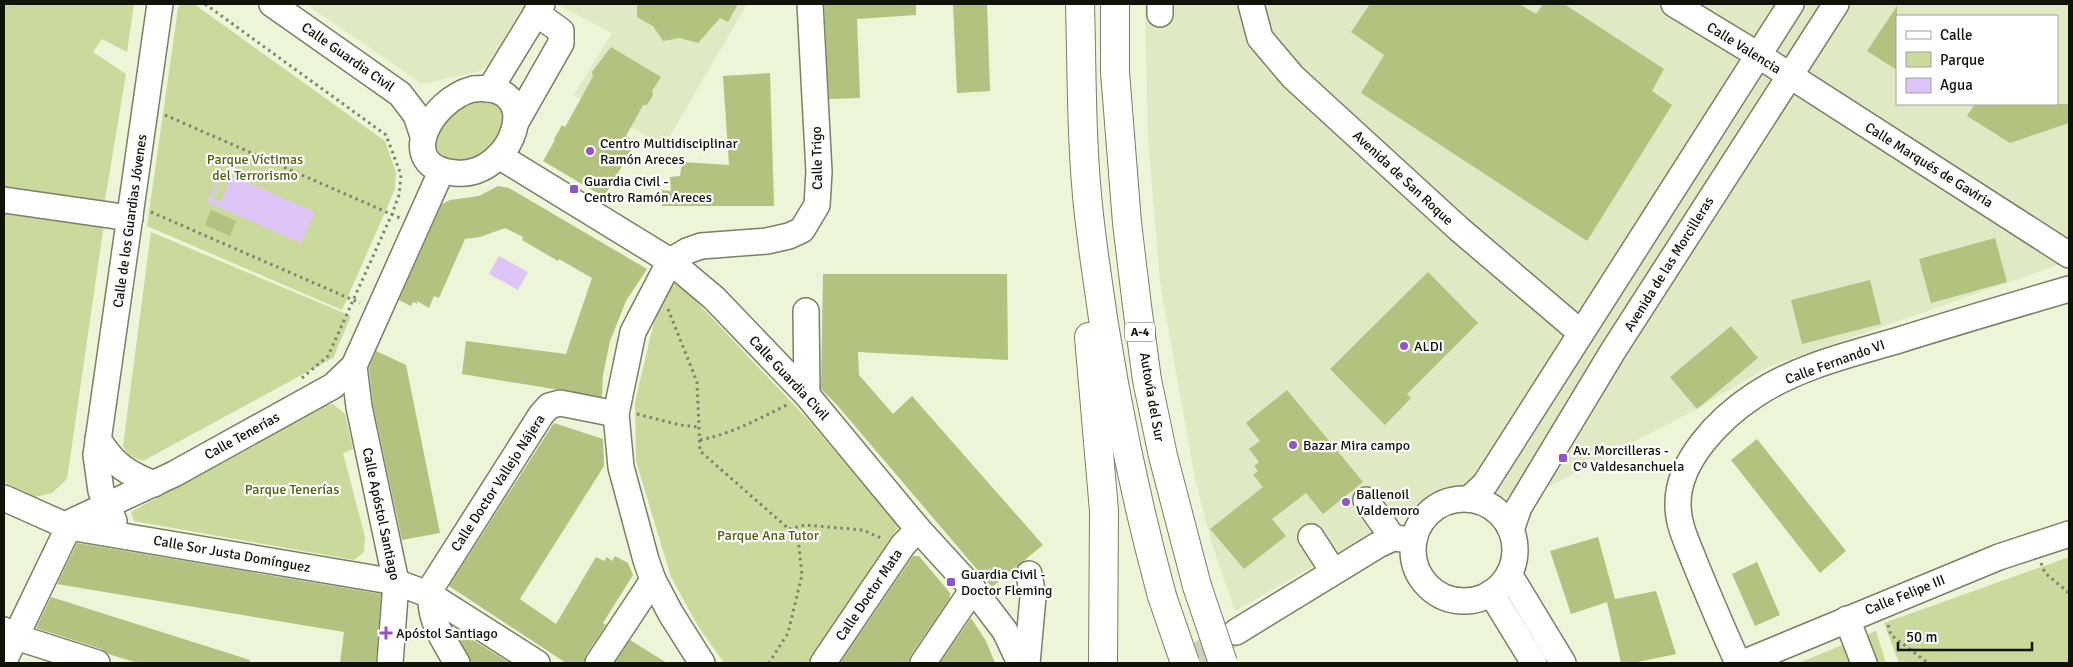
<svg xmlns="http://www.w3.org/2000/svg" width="2073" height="667" viewBox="0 0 2073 667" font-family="Signika,sans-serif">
  <rect width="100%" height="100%" fill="#ecf5d7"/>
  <g fill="#dfe9c4" fill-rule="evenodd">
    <polygon points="306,4 530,4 494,61 481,71 422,84"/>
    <polygon points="556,4 747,4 664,146 574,95 612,33"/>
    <path d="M1145 4H2069V261L1768 367 1697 409 1550 486 1500 498 1469 488 1438 495 1235 611 1212 544 1195 479 1160 282 1148 138ZM1897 16H2057V104H1897Z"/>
  </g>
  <g fill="#cad99c">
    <polygon points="4,4 134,4 127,52 102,39 93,52 126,74 104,206 4,191"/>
    <polygon points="180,4 194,4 385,141 396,173 395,189 342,310 147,226 178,8"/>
    <polygon points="493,98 508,113 497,145 462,166 434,155 433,133 460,103"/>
    <polygon points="4,210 104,224 67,479 52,493 35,497 4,482"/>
    <polygon points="151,232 351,316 333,358 143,461 128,455 123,446"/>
    <polygon points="678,282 811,423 899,526 811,663 724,663 698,626 671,577 636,461 635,402 654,322 670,286"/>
    <polygon points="333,404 345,414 353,449 343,453 365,537 364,552 354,560 134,521 131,512 323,406"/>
    <polygon points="2069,557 2069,663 1899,663 1884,623"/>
    <polygon points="1876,631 1886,663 1799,663"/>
  </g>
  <g fill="#ddc5f7" fill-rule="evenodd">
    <path d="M221 171 315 212 301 243 207 202ZM220 179 229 183 220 202 212 198Z"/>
    <polygon points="499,256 528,272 518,290 489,274"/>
  </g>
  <g fill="#b2c27f">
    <polygon points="637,4 738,4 728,22 720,18 698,43 680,38 663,41 653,26 637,17"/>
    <polygon points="824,4 916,4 916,15 857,19 860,98 829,99"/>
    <polygon points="953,4 987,4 990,91 957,93"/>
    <polygon points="1370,4 1519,4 1536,14 1543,4 1564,4 1664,69 1652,91 1672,105 1587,241 1361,93 1384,55 1351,32"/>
    <polygon points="1897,6 1897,70 1867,51"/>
    <polygon points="611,47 661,77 652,91 653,95 647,105 643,105 626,136 636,142 604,197 543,161 555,140 554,139 562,125 565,127 584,93 593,76 592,72"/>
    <polygon points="770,73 774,206 662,206 662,190 671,191 670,177 680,176 682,162 729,165 723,76"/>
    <polygon points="1975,104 2069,104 2069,123 2010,143 1967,116"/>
    <polygon points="498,186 509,188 647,269 626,301 610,341 603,375 602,397 462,374 466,341 566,354 592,278 559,259 558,261 522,240 523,237 505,228 480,237 465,239 439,298 434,296 429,308 417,301 417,304 413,302 411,306 399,300 442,204 450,200 479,196"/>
    <polygon points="211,210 236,221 230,236 205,225"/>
    <polygon points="1995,238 2007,282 1931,303 1919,259"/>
    <polygon points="1428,272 1478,323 1407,394 1411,398 1385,425 1330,369"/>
    <polygon points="823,274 1007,274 1008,360 858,352 859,375 893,414 912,396 1043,545 992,587 837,405 821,389"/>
    <polygon points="1870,280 1881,324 1802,344 1791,300"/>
    <polygon points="1731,326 1758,358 1697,409 1670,377"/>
    <polygon points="376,351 406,365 440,533 402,540 373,405 369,368"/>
    <polygon points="1287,390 1363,482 1323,514 1306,493 1272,519 1286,536 1244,569 1210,529 1263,487 1253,475 1258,471 1254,466 1259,462 1249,449 1260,441 1246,423"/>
    <polygon points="554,423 603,439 604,466 520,599 556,624 596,557 604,561 607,557 612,561 615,556 628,563 633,575 603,623 606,625 586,655 584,663 566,663 449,586"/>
    <polygon points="1757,439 1846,551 1820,573 1731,460"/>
    <polygon points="1598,537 1615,599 1656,591 1676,654 1633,663 1621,663 1607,602 1571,614 1550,551"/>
    <polygon points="77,543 381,594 376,663 340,663 344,632 57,584"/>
    <polygon points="913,556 919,556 950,593 950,598 911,655 909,663 840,663"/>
    <polygon points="1757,562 1780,615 1755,626 1732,574"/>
    <polygon points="51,597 250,660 250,663 138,663 108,654 101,649 36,628"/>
    <polygon points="971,618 986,641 995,663 940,663"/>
    <polygon points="457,630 510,663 471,663 456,632"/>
    <polygon points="630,640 667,663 615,663"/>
  </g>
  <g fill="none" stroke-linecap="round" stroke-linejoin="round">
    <polyline stroke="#cbd3b8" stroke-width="25" stroke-dasharray="25 12" stroke-linecap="butt" points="1184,663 1233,634"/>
    <g stroke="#798065" stroke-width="28">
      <g id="minor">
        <polyline points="272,4 400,94 416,115 423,136"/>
        <polyline points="1160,4 1160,14"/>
        <polyline points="1251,4 1260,38 1293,77 1459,229 1581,333"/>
        <polyline points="1674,4 1758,55 2069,255"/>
        <path d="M473 89C548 81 513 179 455 173 394 167 430 100 473 89Z"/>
        <polyline points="490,89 542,4"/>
        <polyline points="516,122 561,43 561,31 536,13"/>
        <polyline points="499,156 670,261 714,298 807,395 918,529 973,589 1005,631 1020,663"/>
        <polyline points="4,200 130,218"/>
        <polyline points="806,311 807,395"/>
        <polyline points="354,366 359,407 396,582 390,663"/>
        <path d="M98 439C114 465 127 473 154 484"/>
        <polyline points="4,498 69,527 396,582 430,595 537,663"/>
        <polyline points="1469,499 1485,484 1791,4"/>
        <circle cx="1464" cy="550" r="51"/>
        <polyline points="1366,500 1393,538"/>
        <polyline points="114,521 101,491 96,455 160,4"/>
        <polyline points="1511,530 1519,507 1613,351 1836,4"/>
        <polyline points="1311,537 1333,571"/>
        <polyline points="1509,574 1563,663"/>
        <polyline points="1491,593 1534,663"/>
        <polyline points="1847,619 1864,663"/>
        <polyline points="4,630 16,637 97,663"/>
        <polyline points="1236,632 1378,545 1393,538 1414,540"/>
        <polyline points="4,661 71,522 174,474 333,386 354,366 441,172"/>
        <path d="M457 663C443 639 425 615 433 585L541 415 549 406 560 403 616 414"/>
        <polyline points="598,663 653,580"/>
        <polyline points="702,663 671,614 653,580 646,560 621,467 616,414 633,332 670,261 687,251 701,246 767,241 789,236 802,230 817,205 819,172 810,4"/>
        <polyline points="823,663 903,545 918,529"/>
        <polyline points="923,663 973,589"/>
        <polyline points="1027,663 1033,597 1029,574"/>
        <path d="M1738 663C1723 630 1709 597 1695 563 1688 544 1678 526 1678 505 1677 461 1720 418 1755 395 1797 367 1848 355 1896 341 1953 323 2011 306 2069 289"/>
        <polyline points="1743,663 1999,557 2069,534"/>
      </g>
    </g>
    <g stroke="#798065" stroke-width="30">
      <g id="highway">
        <path d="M1080 4C1082 74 1081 145 1089 215 1104 344 1128 471 1162 596"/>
        <polyline points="1115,4 1115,72 1127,223 1137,306 1147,380 1163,456 1197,586"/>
        <polyline points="1089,337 1104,511 1103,663"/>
      </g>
    </g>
    <g stroke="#7e836f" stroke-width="3" stroke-dasharray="2.5 4" stroke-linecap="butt">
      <polyline points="205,4 386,135 401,175 399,195 392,214 328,356 302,378"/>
      <polyline points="165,115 400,218"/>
      <polyline points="151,212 360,303"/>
      <polyline points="668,309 697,382 700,451 798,537 802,575 788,633 769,663"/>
      <polyline points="637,414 680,425 699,427"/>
      <path d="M700 440C734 433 758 419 789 404"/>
      <polyline points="789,529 805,525 863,530 883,539"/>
      <polyline points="2041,563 2045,573 2069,593"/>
      <polyline points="1888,625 1891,635 1928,663"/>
    </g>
    <use href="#minor" stroke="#fff" stroke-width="25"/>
    <use href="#highway" stroke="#fff" stroke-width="28"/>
    <g stroke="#798065" stroke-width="30" stroke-linecap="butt">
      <g id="highway-bridge">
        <polyline points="1197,586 1223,663"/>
        <polyline points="1162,596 1185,663"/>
      </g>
    </g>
    <use href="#highway-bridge" stroke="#fff" stroke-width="28"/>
  </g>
  <g fill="#9253c8" stroke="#fff" stroke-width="2">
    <circle cx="590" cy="151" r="5"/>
    <rect x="569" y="184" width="10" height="10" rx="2.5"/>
    <circle cx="1404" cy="346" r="5"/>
    <circle cx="1293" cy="445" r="5"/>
    <rect x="1558" y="453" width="10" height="10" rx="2.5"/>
    <circle cx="1346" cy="502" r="5"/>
    <rect x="946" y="577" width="10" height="10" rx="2.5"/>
    <path d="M383.5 625.5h5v5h5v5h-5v5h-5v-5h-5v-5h5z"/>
  </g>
  <g text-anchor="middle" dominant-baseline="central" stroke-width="4.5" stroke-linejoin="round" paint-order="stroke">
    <rect fill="#fff" stroke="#585a53" stroke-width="1" x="1125" y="322.5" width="30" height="19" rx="4"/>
    <g font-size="12" font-weight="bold" fill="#111309">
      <text x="1140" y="332">A-4</text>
    </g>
    <g font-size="14" fill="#111309" stroke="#fff">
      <text transform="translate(1744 48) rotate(32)">Calle Valencia</text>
      <text transform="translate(348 57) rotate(35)">Calle Guardia Civil</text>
      <text transform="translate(817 158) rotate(-91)">Calle Trigo</text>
      <text transform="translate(1929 165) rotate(32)">Calle Marqués de Gaviria</text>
      <text transform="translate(1403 178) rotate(43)">Avenida de San Roque</text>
      <text transform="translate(130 221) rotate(-82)">Calle de los Guardias Jóvenes</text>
      <text transform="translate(1669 264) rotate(-58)">Avenida de las Morcilleras</text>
      <text transform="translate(1835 362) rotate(-20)">Calle Fernando VI</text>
      <text transform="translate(789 378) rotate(47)">Calle Guardia Civil</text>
      <text transform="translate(1152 397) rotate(80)">Autovía del Sur</text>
      <text transform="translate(242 436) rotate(-29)">Calle Tenerías</text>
      <text transform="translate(498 483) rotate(-57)">Calle Doctor Vallejo Nájera</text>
      <text transform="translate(381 514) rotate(78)">Calle Apóstol Santiago</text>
      <text transform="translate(232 554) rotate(10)">Calle Sor Justa Domínguez</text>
      <text transform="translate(869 595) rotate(-56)">Calle Doctor Mata</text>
      <text transform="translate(1905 595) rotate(-22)">Calle Felipe III</text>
    </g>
    <g font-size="14" fill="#111309" stroke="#fff" text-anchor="start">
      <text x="600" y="143">Centro Multidisciplinar<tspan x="600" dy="16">Ramón Areces</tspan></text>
      <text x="584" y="181">Guardia Civil -<tspan x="584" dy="16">Centro Ramón Areces</tspan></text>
      <text x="1414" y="346">ALDI</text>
      <text x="1303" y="445">Bazar Mira campo</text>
      <text x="1573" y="450">Av. Morcilleras -<tspan x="1573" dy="16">Cº Valdesanchuela</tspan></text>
      <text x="1356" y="494">Ballenoil<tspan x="1356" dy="16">Valdemoro</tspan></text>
      <text x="961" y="574">Guardia Civil -<tspan x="961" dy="16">Doctor Fleming</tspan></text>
      <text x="396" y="633">Apóstol Santiago</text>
    </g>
    <g font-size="14" fill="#515f15" stroke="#fff">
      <text x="255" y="159">Parque Víctimas<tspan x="255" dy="16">del Terrorismo</tspan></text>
      <text x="292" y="489">Parque Tenerías</text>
      <text x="768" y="535">Parque Ana Tutor</text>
    </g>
  </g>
  <rect width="2073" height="667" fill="none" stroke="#111309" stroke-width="10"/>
  <rect x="1896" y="15" width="162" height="90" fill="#ffffff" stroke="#a0a19d"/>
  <rect x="1906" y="31" width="25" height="8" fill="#ffffff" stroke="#a0a19d"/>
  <text x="1940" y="40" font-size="15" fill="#111309">Calle</text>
  <rect x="1906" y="52" width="25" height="15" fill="#cad99c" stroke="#a0a19d"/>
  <text x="1940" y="65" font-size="15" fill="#111309">Parque</text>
  <rect x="1906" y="78" width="25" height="15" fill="#ddc5f7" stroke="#a0a19d"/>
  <text x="1940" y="90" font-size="15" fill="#111309">Agua</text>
  <path d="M1898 642v8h134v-8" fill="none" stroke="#111309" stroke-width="2.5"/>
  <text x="1906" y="642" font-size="15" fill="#111309" stroke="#ffffff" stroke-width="4" paint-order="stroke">50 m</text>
</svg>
